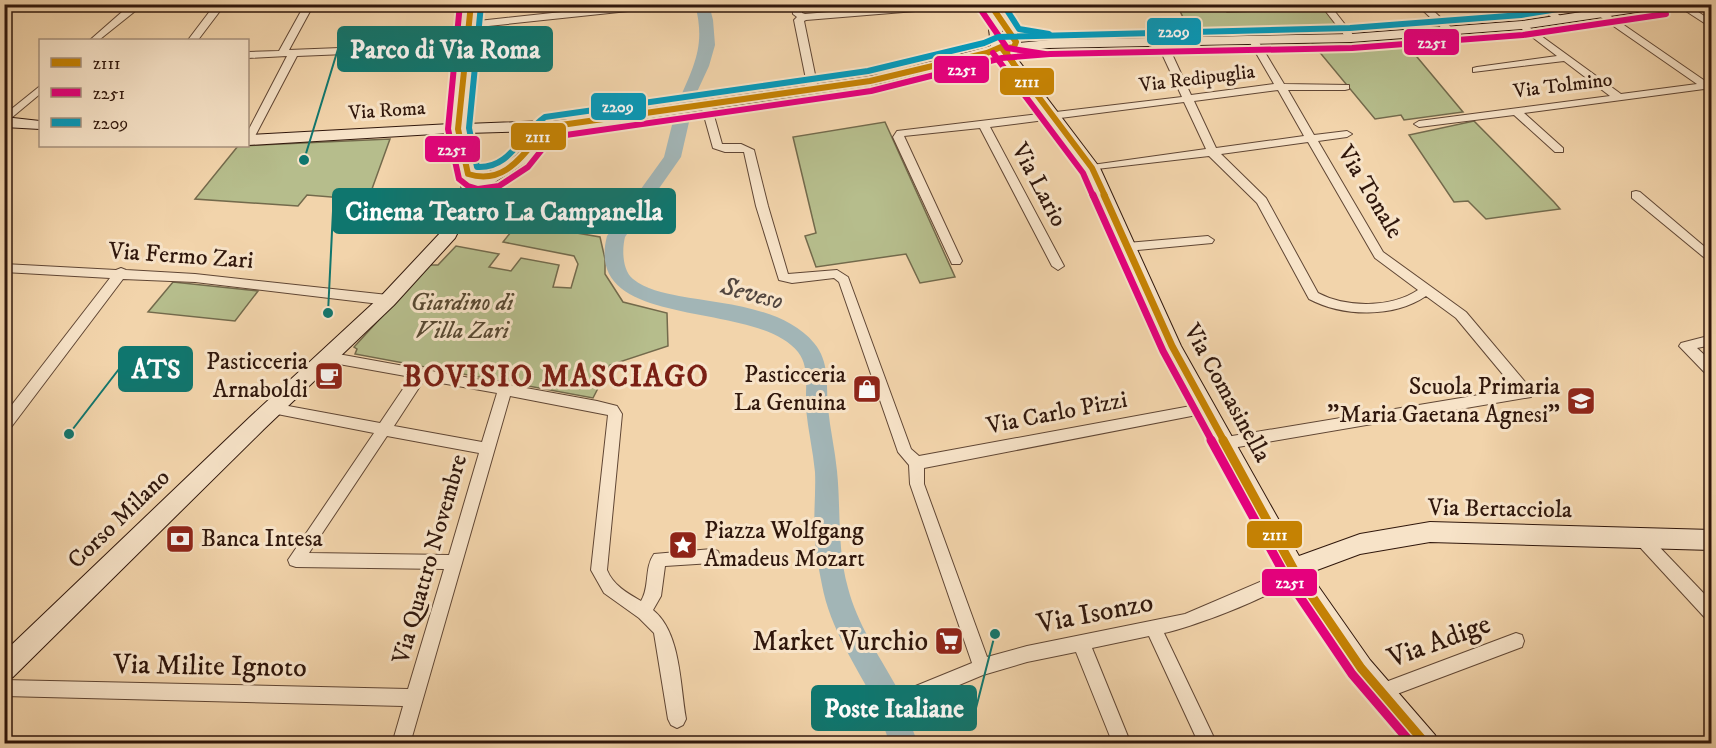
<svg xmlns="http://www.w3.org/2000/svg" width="1716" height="748" viewBox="0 0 1716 748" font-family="'IM FELL DW Pica',serif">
  <rect width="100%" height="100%" fill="#f2d4ab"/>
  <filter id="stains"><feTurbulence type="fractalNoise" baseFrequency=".00333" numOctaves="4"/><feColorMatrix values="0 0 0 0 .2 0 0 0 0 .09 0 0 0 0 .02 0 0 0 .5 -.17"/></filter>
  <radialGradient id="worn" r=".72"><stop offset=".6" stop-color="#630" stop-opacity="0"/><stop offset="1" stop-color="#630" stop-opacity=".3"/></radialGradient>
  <g fill="#b6bd8c" stroke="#736a4c" stroke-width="1.5">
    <polygon points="1148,5 1220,5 1227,12 1325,9 1343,32 1192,36 1177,5"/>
    <polygon points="1402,39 1463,112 1404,120 1401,115 1375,119 1312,43"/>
    <polygon points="1474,121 1554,202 1560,209 1486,219 1468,201 1454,202 1409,135"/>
    <polygon points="885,122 955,277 920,283 906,254 816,267 805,236 816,233 793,137"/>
    <polygon points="390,139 368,200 307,195 298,206 195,199 238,146"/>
    <polygon points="538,216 559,220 553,229 600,237 605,259 605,274 623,302 667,313 668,346 610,365 593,398 355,354 357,349 354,347 429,265 438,265 456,246 499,254 489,267 511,271 521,258 559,265 553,287 571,288 578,264 574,256 503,242 518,223 522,224 526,218 536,219"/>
    <polygon points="173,282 258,291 235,321 148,312"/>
  </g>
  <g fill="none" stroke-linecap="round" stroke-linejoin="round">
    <path fill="#a2b5b6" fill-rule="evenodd" d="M695 4H709L713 20 715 45 709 66 690 107 692 109 681 157 625 237C622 249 622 270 633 279 645 289 664 293 679 296 723 304 784 307 814 343 830 362 826 385 828 408 830 429 835 450 837 471 841 510 837 549 848 588 857 623 878 654 896 686L899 695 896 703 904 706 918 744H890L880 716 884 707 876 704C856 666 830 628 822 585 819 570 816 555 815 540 813 517 816 494 815 472 813 451 808 430 806 409 805 390 810 367 798 352 754 298 582 333 607 236L664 157 676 109 680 105 678 103C694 65 706 46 695 4Z"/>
    <g stroke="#604634" stroke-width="2">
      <g id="street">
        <polygon points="131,4 229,4 223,7 198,40 188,40 213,7 139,8 99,40 90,40"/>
        <polygon points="305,4 314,4 289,50 467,43 472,46 467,49 297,56 253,140 248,143 248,131 287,56 248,58 248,52 279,51"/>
        <polygon points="636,4 670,4 666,7 469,28 464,25 469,22"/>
        <polygon points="792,4 801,4 802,13 805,14 924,4 968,4 964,7 806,20 804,21 818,89 813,92 808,89 794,20 797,17 793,14"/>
        <polygon points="1320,4 1329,4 1354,36 1354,40 1348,40"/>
        <polygon points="1416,4 1426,4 1453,29 1453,33 1447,33"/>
        <polygon points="1536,4 1546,4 1565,20 1557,22"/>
        <polygon points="1675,4 1686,4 1712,21 1712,28"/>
        <polygon points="1599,12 1605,12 1708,83 1712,82 1712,90 1704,89 1524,113 1563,148 1563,152 1555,152 1514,115 1419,127 1414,124 1419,121 1610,96 1564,61 1473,72 1473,68 1477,67 1557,56 1519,27 1517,25 1522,22 1621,94 1697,84 1599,16"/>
        <path d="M1251 39H1257L1284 84 1349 85V89L1345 90H1288L1314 135 1347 131 1352 134 1347 137 1318 141 1383 252 1466 312 1531 389 1533 393 1531 397 1226 449 1221 447 1219 443 1221 439 1226 437 1515 389 1456 318 1426 296C1394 318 1343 317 1309 299L1257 203 1209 156 1088 170V166L1092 165 1206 149 1184 102 990 127 1064 266 1058 270 1052 266 980 128 904 136 962 261 960 264H952L893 137 897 131 1182 97 1157 43 1162 40 1167 43 1191 95 1274 84 1249 41ZM1278 90 1304 136 1216 148 1194 101ZM1308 142 1375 258 1418 290C1391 308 1346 308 1318 293L1266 198 1221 154Z"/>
        <polygon points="40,86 40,94 4,124 4,115"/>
        <path d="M706 102 711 105 722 144H741L754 150 768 206 788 274 837 270 848 277 911 449 919 456 1207 403 1212 404 1214 408 1212 412 1207 413 924 468V484L987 657 1027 646 1185 614 1274 576 1294 563 1300 565 1302 570C1292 591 1190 628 1164 633L1217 744H1199L1149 636 1092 648 1131 744H1113L1076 652 1027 662 983 675 902 709 896 706 893 700 896 694 972 663 910 484 909 465 898 452 839 282 834 278 792 283 779 280 756 206 744 152H725L713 148 701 105Z"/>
        <polygon points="1636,191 1640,192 1712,253 1712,264 1632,198 1632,192"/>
        <polygon points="1208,236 1214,240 1212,243 1127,251 1121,247 1127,243"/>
        <polygon points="4,264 116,270 121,268 126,270 195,274 388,295 394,300 388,305 195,282 123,279 9,430 4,431 4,415 110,278 4,272"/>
        <polygon points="1712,335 1712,345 1697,348 1712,362 1712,376 1707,375 1679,346 1681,343"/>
        <path d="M327 352 597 401 617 406 622 414 607 570C613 585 627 593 641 601 650 587 644 568 654 554L712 549 718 551 720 556 718 561 712 563 665 566 661 596 653 610C681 632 680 686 686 719L683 725 677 728 671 725 668 719 654 633 639 618 604 593 591 570 608 415 510 396 410 744H392L403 706 4 696V680L408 689 444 569 296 567 290 565 288 560 374 433 272 413 267 412 265 408 267 404 272 403 380 423 411 377 322 361 320 357 322 353ZM424 380 497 393 482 442 394 426ZM387 436 479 453 449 555 309 553Z"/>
        <polygon points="1642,532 1647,534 1712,602 1712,621 1706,619 1637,544 1634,539 1637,534"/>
        <polygon points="1516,633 1522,635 1524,641 1522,647 1381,700 1375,698 1372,692 1375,686"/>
      </g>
    </g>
    <g stroke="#30170c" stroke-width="2">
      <g id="secondary">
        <path d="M464 4H478L466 124 573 120 887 74 991 46 987 12 994 8 1001 12 1003 42 1008 44 1049 40 1351 34 1522 21 1634 4H1670L1664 8 1522 29 1351 42 1049 48 1012 52 1100 168 1181 346 1299 556 1360 534 1430 522 1712 530V550L1430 542 1360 554 1309 573 1370 660 1435 735 1439 744H1409L1352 676 1286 577 1162 346 1084 169 998 53 887 82 573 130H552L529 161 477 193 455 238 394 305 264 429 13 677 4 681V652L250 417 382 295 442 231 462 190 451 133 248 145V135L451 124ZM536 131 517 155 477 179 467 133Z"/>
        <polygon points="4,117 40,121 40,129 4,127"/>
      </g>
    </g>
    <use href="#street" fill="#f7e3c8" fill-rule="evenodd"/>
    <use href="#secondary" fill="#f7e3c8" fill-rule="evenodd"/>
    <g stroke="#f7e3c8" stroke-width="10">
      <g id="bus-1-far2">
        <path d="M471 4 458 129 468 174C507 186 524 152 547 127L870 81 987 53 1001 47 1092 168 1105 196"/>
        <polyline points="990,4 1016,42 1014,47 1008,48 1007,54 1013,63"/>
      </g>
    </g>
    <g stroke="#f7e3c8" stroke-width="11">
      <polyline id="bus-1-far1" points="1104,195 1172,346 1224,441"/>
    </g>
    <g stroke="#f7e3c8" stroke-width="14">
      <polyline id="bus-1" points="1223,440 1294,570 1361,668 1426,744"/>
    </g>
    <g stroke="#f7e3c8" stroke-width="10">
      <g id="bus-2-far2">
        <polyline points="460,4 448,129 459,179 468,186 478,189 499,186 528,167 552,137 871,91 1002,58 1050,54 1352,48 1523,35 1666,14"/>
        <polyline points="981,10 1007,48 1045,54"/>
        <polyline points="993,53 1083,173 1093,196"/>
      </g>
    </g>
    <g stroke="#f7e3c8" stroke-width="11">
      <polyline id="bus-2-far1" points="1093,195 1163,351 1212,441"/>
    </g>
    <g stroke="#f7e3c8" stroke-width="14">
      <polyline id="bus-2" points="1211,440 1285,575 1352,674 1412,744"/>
    </g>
    <g stroke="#f7e3c8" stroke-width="10">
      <g id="bus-3">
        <polyline points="1003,4 1019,29 1049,34"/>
        <path d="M481 5 469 128 477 167C511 169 520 134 545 117L868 71 984 43 998 37 1350 28 1521 15 1589 4"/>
      </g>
    </g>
    <use href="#bus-1-far2" stroke="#c58203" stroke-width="6"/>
    <use href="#bus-1-far1" stroke="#c58203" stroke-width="7"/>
    <use href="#bus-1" stroke="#c58203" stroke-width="9"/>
    <use href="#bus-2-far2" stroke="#e5007d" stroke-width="6"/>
    <use href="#bus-2-far1" stroke="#e5007d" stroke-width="7"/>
    <use href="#bus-2" stroke="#e5007d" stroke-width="9"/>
    <use href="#bus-3" stroke="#059abb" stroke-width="6"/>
  </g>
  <defs>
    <g id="cafe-square" transform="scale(1.5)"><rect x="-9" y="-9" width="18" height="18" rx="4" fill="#8f2418" stroke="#f7e3c8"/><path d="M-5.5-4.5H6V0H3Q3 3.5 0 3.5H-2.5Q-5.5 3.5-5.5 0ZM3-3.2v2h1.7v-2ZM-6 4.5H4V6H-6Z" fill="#fff"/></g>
    <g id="shop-square" transform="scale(1.5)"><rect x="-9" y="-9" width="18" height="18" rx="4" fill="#8f2418" stroke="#f7e3c8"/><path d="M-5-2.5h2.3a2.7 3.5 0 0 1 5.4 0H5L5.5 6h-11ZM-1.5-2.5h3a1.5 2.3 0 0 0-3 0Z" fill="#fff"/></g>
    <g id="school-square" transform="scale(1.5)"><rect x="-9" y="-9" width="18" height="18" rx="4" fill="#8f2418" stroke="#f7e3c8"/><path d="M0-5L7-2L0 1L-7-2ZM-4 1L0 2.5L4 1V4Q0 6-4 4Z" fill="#fff"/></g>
    <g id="bank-square" transform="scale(1.5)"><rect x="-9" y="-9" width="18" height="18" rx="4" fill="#8f2418" stroke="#f7e3c8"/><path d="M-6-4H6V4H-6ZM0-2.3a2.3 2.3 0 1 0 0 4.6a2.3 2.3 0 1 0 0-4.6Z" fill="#fff"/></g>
    <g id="sight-square" transform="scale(1.5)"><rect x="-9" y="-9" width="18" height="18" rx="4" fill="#8f2418" stroke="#f7e3c8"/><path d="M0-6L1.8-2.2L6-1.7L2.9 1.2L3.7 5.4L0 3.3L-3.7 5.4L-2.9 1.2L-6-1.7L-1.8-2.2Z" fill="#fff"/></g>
    <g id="supermarket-square" transform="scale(1.5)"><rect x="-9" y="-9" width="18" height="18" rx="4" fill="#8f2418" stroke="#f7e3c8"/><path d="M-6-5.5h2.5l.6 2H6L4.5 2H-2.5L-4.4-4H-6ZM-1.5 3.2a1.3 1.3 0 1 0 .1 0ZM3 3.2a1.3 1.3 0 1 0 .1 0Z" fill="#fff"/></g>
  </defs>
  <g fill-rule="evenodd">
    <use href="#cafe-square" x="329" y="376"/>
    <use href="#shop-square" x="867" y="389"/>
    <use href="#school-square" x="1581" y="401"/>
    <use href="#bank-square" x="180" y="539"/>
    <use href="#sight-square" x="683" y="545"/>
    <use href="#supermarket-square" x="949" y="641"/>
  </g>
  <g text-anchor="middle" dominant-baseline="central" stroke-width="6" stroke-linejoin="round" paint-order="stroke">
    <g font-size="20" fill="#30170c" stroke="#f7e3c8">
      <text transform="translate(1197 79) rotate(-7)">Via Redipuglia</text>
      <text transform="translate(1563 86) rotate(-7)">Via Tolmino</text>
      <text transform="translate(387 111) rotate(-4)">Via Roma</text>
    </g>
    <g font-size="24" fill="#30170c" stroke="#f7e3c8">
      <text transform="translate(1039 185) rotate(62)">Via Lario</text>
      <text transform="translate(1370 192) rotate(59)">Via Tonale</text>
      <text transform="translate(181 256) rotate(4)">Via Fermo Zari</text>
      <text transform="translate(1227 393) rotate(61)">Via Comasinella</text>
      <text transform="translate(1057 413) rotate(-11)">Via Carlo Pizzi</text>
      <text transform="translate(1500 509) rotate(1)">Via Bertacciola</text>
      <text transform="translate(119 519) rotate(-44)">Corso Milano</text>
      <text transform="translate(430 559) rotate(-74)">Via Quattro Novembre</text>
    </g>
    <g font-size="24" font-style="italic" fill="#584932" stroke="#f7e3c8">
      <text x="462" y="303">Giardino di<tspan x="462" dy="28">Villa Zari</tspan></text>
    </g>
    <g font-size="24" fill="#30170c" stroke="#f7e3c8" text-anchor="end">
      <text x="308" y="362">Pasticceria<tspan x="308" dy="28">Arnaboldi</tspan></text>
      <text x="846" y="375">Pasticceria<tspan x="846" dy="28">La Genuina</tspan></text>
      <text x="1560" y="387">Scuola Primaria<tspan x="1560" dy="28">"Maria Gaetana Agnesi"</tspan></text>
      <text x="704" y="531" text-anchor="start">Piazza Wolfgang<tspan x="704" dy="28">Amadeus Mozart</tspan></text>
      <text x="201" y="539" text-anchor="start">Banca Intesa</text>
    </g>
    <g font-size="26" font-style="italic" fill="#52463f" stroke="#f7e3c8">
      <text transform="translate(752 294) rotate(15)">Seveso</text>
    </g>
    <g font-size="28" fill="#30170c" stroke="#f7e3c8">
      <text transform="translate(1095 613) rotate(-11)">Via Isonzo</text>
      <text transform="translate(1439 641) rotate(-20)">Via Adige</text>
      <text transform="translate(210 666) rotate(1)">Via Milite Ignoto</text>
    </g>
    <g font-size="28" fill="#30170c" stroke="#f7e3c8" text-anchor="end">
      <text x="928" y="641">Market Vurchio</text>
    </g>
    <g font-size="30" font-weight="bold" letter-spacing="1.5" fill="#7a1f14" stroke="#f7e3c8">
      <text x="556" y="377">BOVISIO MASCIAGO</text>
    </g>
  </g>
  <path fill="none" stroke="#0f766e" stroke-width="2" d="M304 160L338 49M328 313L333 211M69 434L119 369M995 634L976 708"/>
  <g fill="#0f766e" stroke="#f7e3c8" stroke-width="2">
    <circle cx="304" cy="160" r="6"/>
    <circle cx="328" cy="313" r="6"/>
    <circle cx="69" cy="434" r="6"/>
    <circle cx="995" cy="634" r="6"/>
  </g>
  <g fill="#0f766e" stroke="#0f766e" stroke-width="2">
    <rect x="338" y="27" width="214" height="44" rx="6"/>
    <rect x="333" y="189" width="342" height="44" rx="6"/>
    <rect x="119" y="347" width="73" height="44" rx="6"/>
    <rect x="812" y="686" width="164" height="44" rx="6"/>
  </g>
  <g font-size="26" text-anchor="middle" font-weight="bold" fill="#fff">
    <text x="445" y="58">Parco di Via Roma</text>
    <text x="504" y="220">Cinema Teatro La Campanella</text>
    <text x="156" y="378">ATS</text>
    <text x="894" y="717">Poste Italiane</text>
  </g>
  <g stroke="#f7e3c8" stroke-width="2">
    <rect x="1146" y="17" width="56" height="29" rx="6" fill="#059abb"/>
    <rect x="1403" y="28" width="57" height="28" rx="6" fill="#e5007d"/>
    <rect x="933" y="55" width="57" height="29" rx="6" fill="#e5007d"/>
    <rect x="999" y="67" width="56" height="29" rx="6" fill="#c58203"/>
    <rect x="590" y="92" width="57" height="29" rx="6" fill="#059abb"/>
    <rect x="510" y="122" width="57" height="29" rx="6" fill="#c58203"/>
    <rect x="424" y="135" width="57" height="28" rx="6" fill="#e5007d"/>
    <rect x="1246" y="520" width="57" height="29" rx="6" fill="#c58203"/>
    <rect x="1261" y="568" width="57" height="29" rx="6" fill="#e5007d"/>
  </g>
  <g font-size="16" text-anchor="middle" font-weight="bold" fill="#fff">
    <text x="1174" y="37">z209</text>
    <text x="1432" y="48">z251</text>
    <text x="962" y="75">z251</text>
    <text x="1027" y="87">z111</text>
    <text x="618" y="112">z209</text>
    <text x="538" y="142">z111</text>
    <text x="452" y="155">z251</text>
    <text x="1275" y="540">z111</text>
    <text x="1290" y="588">z251</text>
  </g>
  <rect width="1716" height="748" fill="none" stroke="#f2d4ab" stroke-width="24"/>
  <rect x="6" y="6" width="1704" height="736" fill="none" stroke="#30170c" stroke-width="3"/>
  <rect x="12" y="12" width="1692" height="724" fill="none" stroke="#30170c" stroke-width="1.5"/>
  <rect x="39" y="39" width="210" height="108" fill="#f7e3c8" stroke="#a7917d" stroke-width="1.5"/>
  <rect x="51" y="58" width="30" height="9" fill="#c58203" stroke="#a7917d" stroke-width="1.5"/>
  <text x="93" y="69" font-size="18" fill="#30170c">z111</text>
  <rect x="51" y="88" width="30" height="9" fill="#e5007d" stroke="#a7917d" stroke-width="1.5"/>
  <text x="93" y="99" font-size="18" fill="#30170c">z251</text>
  <rect x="51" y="118" width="30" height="9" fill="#059abb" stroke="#a7917d" stroke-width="1.5"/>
  <text x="93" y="129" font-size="18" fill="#30170c">z209</text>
  <rect width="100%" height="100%" filter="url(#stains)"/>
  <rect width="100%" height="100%" fill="url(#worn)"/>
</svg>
